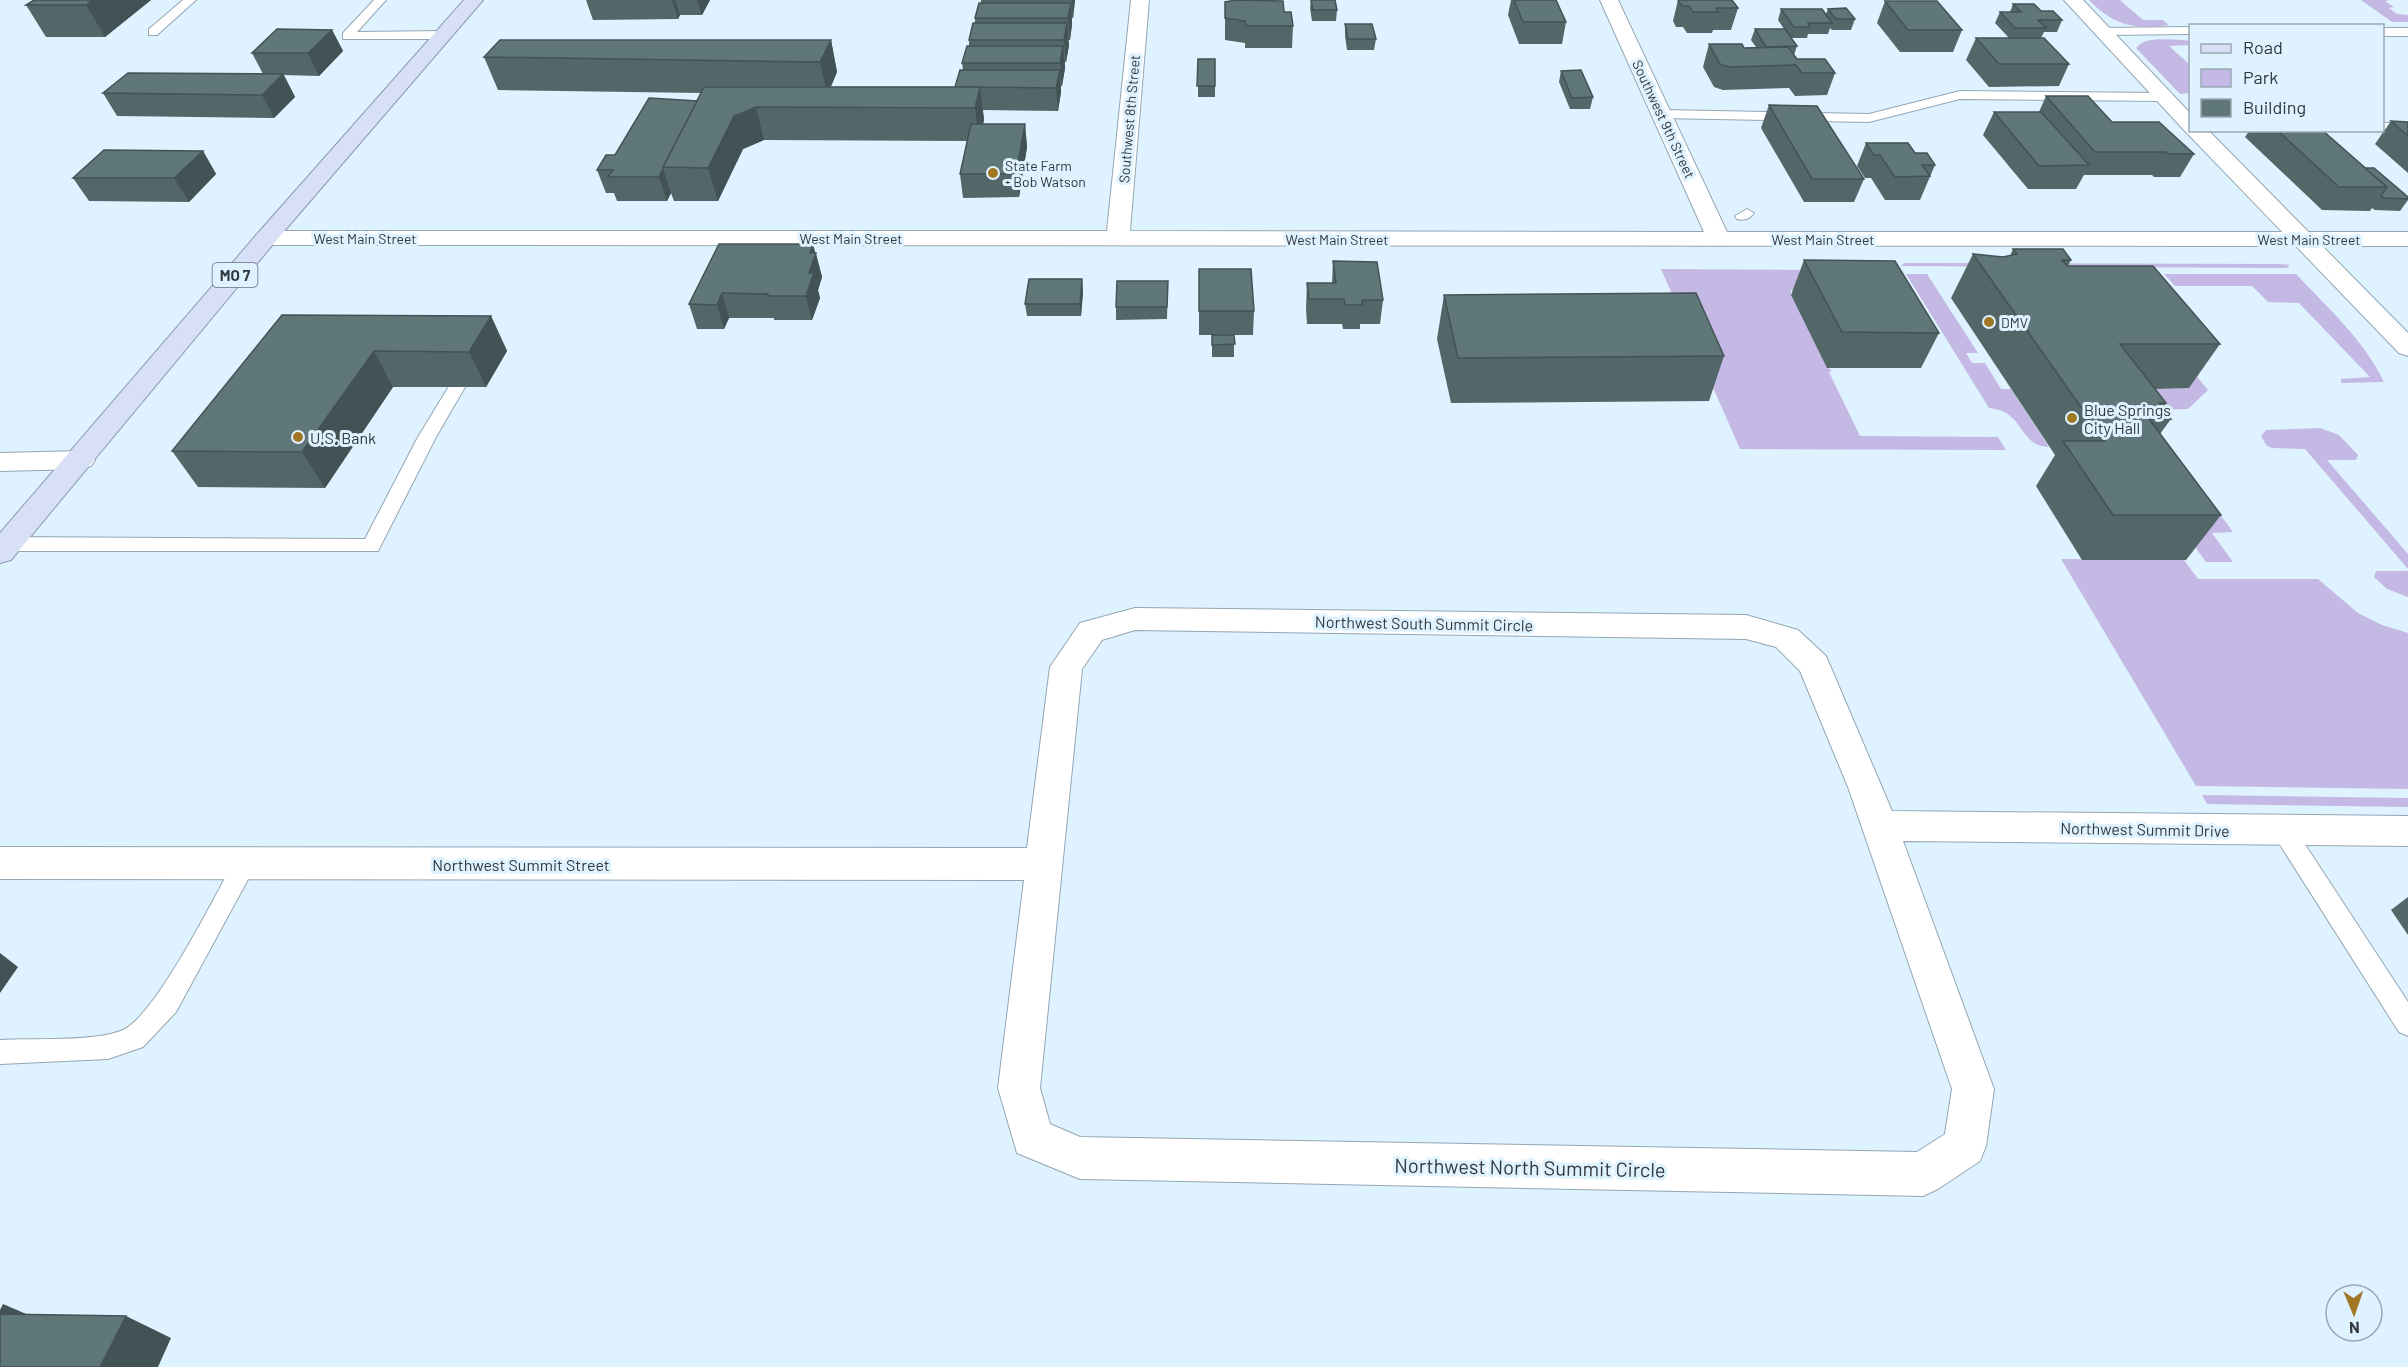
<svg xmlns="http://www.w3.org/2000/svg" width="2408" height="1367" viewBox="0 0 2408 1367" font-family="Barlow,sans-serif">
  <rect width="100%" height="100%" fill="#dff2ff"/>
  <g fill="#c4b9e4">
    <path d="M2089 0H2120L2143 20H2163L2169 25C2134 30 2113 25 2089 0Z"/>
    <polygon points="2361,0 2390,0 2385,1 2394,7 2389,8 2397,14 2408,15 2408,22 2392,22"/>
    <path d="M2184 40 2190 41V45L2169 46 2190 65V93L2180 94 2136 48C2145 36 2170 40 2184 40Z"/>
    <polygon points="1905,263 2280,264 2290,265 2287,268 1901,266"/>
    <polygon points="1661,269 1812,270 1822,289 1791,290 1791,295 1827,367 1832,371 1829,372 1860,436 1998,437 2006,450 1740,449"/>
    <path d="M1906 274H1927L1978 353H1966L1972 363H1985L2001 389H2011L2049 447C2019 447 2025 411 1989 408Z"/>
    <path d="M2164 274H2296C2327 307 2364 340 2384 382L2341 383V379L2370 377 2299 303 2268 302 2252 286H2175Z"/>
    <polygon points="2161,333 2208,390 2188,409 2153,410 2139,389 2189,388"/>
    <polygon points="2320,428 2339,435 2358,455 2356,460 2327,460 2408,554 2408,569 2305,449 2272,448 2267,446 2261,436 2266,430"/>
    <polygon points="2172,463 2183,464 2233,532 2212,533 2233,562 2206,562 2195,547"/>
    <polygon points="2061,559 2184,560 2198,579 2318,579 2358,613 2382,625 2408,633 2408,789 2196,786"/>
    <polygon points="2376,571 2408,571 2408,597 2387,589 2374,577"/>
    <polygon points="2202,795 2408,798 2408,807 2207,804"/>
  </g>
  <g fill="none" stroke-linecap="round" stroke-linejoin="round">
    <g stroke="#94a6b2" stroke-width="2">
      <g id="service">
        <polygon points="183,0 196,0 157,35 149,35 149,29"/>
        <polygon points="374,0 386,0 357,32 443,31 449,35 443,39 343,39 343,33"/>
        <polygon points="2099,28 2190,27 2190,34 2103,35 2097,31"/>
        <rect x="2382" y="28" width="26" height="8"/>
        <polygon points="1960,91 2162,93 2168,97 2162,101 1960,99 1869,122 1662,118 1655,114 1662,110 1869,114"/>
        <polygon points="2382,123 2408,123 2408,131 2380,130 2382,130"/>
        <path d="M1747 209 1754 213C1750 219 1744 221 1737 219L1735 216Z"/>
        <polygon points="457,382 465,387 436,437 378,551 8,551 0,547 1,539 8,537 365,539 418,437 451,383"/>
        <polygon points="2283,820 2291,823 2408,1002 2408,1036 2399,1032 2275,837 2271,830 2275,823"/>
        <path d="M244 855 252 858 256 865 252 872 176 1012 143 1047 108 1059 0 1064V1040C31 1038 97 1042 123 1030 157 1014 215 895 236 858Z"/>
      </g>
    </g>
    <g stroke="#94a6b2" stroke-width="2">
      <g id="minor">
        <polygon points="1131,0 1149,0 1130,231 1704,232 1600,0 1618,0 1727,232 2408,232 2408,246 266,245 258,243 254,238 258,233 266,231 1107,231"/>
        <polygon points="81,451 91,454 95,460 91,466 81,469 0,471 0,453"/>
        <path d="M1135 608 1746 615 1798 630 1826 656 1892 811 2408 816V846L1903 841 1994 1089 1986 1146 1980 1161 1938 1189 1923 1196 1080 1179 1017 1153 998 1088 1024 880 0 879V847L1027 848 1050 667 1080 623ZM1135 630 1746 639 1776 647 1800 671 1848 787 1952 1089 1945 1134 1917 1152 1080 1137 1050 1124 1040 1088 1082 669 1102 640Z"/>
      </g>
    </g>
    <g stroke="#94a6b2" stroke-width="2">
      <polygon id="tertiary" points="2064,0 2083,0 2190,113 2190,130 2208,130 2408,333 2408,356 2399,353 2183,129"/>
    </g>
    <g stroke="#8c99b3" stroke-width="2">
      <polygon id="primary" points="464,0 483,0 274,243 11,560 0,563 0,533 258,233"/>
    </g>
    <use href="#service" fill="#fff" fill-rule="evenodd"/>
    <use href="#minor" fill="#fff" fill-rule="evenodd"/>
    <use href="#tertiary" fill="#fff" fill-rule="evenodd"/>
    <use href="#primary" fill="#d7e0f7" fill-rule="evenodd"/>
  </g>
  <g fill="#536668">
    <polygon points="151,0 105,37 46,37 26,5"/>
    <polygon points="586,0 710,0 702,15 680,15 678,19 593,20"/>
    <polygon points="981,0 1075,0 1073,18 1072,18 1072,24 1070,40 1068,40 1069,45 1066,62 1065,62 1065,68 1062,86 1061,86 1061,92 1058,111 983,110 984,120 983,124 1025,124 1027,147 1019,197 963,198 960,174 967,141 764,140 743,149 718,201 674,201 671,193 667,201 617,201 614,193 606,193 597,170 615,155 697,101 701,93 498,90 484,57 831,40 837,72 831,87 955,87 963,70 962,63 969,46 969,40 975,23 975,18 981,3"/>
    <polygon points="1311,0 1335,0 1337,10 1336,21 1312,21 1310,8"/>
    <polygon points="1511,0 1556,0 1566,22 1562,44 1519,44 1508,15"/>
    <polygon points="1678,0 1738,8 1731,30 1713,30 1712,33 1687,33 1683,27 1676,27 1673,21"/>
    <polygon points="1885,1 1962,30 1953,52 1900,52 1877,23"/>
    <polygon points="1225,2 1284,12 1293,26 1292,48 1245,48 1245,43 1225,40"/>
    <polygon points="2013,4 2041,11 2062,20 2057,32 2044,32 2041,38 2069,64 2059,86 1989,87 1966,60 1976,38 2009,38 1995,23 2000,12 2010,12"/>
    <polygon points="1781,9 1826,14 1828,9 1855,19 1851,30 1832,30 1830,28 1828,34 1808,34 1807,38 1791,38 1797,46 1794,55 1797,59 1835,73 1827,95 1795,96 1789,88 1723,90 1714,87 1703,67 1709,44 1744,48 1756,47 1751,40 1755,29 1784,29 1778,20"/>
    <polygon points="1345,24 1376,39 1374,50 1347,50 1345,36"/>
    <polygon points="332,30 343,51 319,76 284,75 295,97 274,118 117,116 103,93 263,74 252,53"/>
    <rect x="1198" y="59" width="17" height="38"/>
    <polygon points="1561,71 1593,97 1590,109 1570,109 1559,82"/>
    <polygon points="2046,96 2112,122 2194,154 2180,177 2154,177 2152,175 2084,175 2076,189 2028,189 1983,135 1994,112 2039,112"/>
    <polygon points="1769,105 1864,179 1854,202 1804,202 1761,128"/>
    <polygon points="2391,121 2408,122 2408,173 2375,144"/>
    <polygon points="2250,130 2322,130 2365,168 2408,197 2408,200 2400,211 2375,210 2372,208 2370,211 2322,210 2245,137"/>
    <polygon points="1866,143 1915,153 1935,165 1920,200 1885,200 1871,178 1865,178 1857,166"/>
    <polygon points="203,151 216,174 189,202 89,201 73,178"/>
    <polygon points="2013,249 2071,260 2068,266 2220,344 2189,388 2155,389 2166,403 2163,408 2171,419 2160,434 2221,515 2186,560 2082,560 2036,486 2055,455 1951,298 1973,254 2003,257 2010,256"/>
    <polygon points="815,253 816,253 822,277 818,290 820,298 812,320 774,320 774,318 729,318 724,329 697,329 689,304"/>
    <polygon points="1804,260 1939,333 1921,368 1827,368 1791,295"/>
    <polygon points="1333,261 1383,300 1380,324 1360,324 1360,329 1343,329 1342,324 1307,324 1306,308 1307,283 1332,283"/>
    <polygon points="1199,269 1254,311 1253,335 1234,335 1234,357 1212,357 1212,335 1199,335"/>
    <polygon points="1082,279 1083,292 1081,316 1027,316 1025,304"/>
    <polygon points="1168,281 1167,319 1116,320 1116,307"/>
    <polygon points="1444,295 1724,356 1709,401 1451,403 1437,339"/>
    <polygon points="282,315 491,316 507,351 486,387 393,387 325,488 198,487 172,451"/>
    <polygon points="2408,897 2408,935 2391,910"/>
  </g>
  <g fill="#435355">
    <polygon points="93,0 151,0 105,37 86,5"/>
    <polygon points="672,0 675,0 680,15 678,19"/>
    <polygon points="697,0 710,0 702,15"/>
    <polygon points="1072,0 1075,0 1073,18"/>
    <polygon points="1071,3 1072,24 1070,40 1068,18"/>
    <polygon points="1067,23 1069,45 1066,62 1064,40"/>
    <polygon points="332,30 343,51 319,76 308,53"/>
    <polygon points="831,40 837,72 827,94 820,62"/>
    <polygon points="1063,46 1065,68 1062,86 1060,63"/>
    <polygon points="1060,70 1061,92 1058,111 1056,88"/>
    <polygon points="283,74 295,97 274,118 262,95"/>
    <polygon points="980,87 984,120 979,141 975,108"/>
    <polygon points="756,107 764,140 743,149 718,201 708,168 734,116"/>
    <polygon points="1025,124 1027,147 1019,197 1016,174"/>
    <polygon points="203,151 216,174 189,202 174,178"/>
    <polygon points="663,169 671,193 667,201 659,177"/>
    <polygon points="813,244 822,277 818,290 820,298 812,320 806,296 809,273 810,253"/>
    <polygon points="1082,279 1083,292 1081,316 1080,304"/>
    <polygon points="722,293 729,318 724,329 717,305"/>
    <polygon points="491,316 507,351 486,387 469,352"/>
    <polygon points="374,351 393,387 325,488 302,452"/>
    <polygon points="0,953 18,967 0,993"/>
    <polygon points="3,1304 54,1326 0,1315 0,1310"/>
    <polygon points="126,1316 171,1338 158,1367 100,1367"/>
  </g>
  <g fill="#607779" stroke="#435355" stroke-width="1.5">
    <polygon points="34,0 93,0 86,5 26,5"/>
    <polygon points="1236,0 1283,1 1284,12 1291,12 1293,26 1246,26 1245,21 1225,18 1225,2"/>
    <polygon points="1311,0 1335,0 1337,10 1313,10"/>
    <polygon points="1514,0 1556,0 1566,22 1523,22"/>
    <polygon points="1678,0 1732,0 1738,8 1716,8 1718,12 1693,12 1689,6 1682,6"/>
    <polygon points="1885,1 1937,1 1962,30 1908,30"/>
    <polygon points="979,3 1071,3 1068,18 975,18"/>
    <polygon points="2013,4 2034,4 2041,11 2053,11 2062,20 2038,20 2046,28 2015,28 2000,12 2021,12"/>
    <polygon points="1846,8 1855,19 1836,19 1828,9"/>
    <polygon points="1781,9 1822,9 1832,23 1808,23 1810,27 1794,27"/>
    <polygon points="973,23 1067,23 1064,40 969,40"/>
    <polygon points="1345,24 1372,24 1376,39 1348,39"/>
    <polygon points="277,29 332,30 308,53 252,53"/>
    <polygon points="1755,29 1785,29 1797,46 1766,47"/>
    <polygon points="1976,38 2044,38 2069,64 1999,64"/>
    <polygon points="500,40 831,40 820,62 484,57"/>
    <polygon points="1709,44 1742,44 1744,48 1788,47 1797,59 1825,59 1835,73 1802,73 1796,65 1729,67 1720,64"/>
    <polygon points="967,46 1063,46 1060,63 962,63"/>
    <polygon points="1198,59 1215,59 1215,86 1197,86"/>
    <polygon points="960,70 1060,70 1056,88 955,87"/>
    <polygon points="1581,70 1593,97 1572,98 1561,71"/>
    <polygon points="128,73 283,74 262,95 103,93"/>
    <polygon points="704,87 980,87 975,108 756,107 734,116 708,168 663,167"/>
    <polygon points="2046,96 2088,96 2112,122 2159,122 2194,154 2168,154 2166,152 2095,152"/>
    <polygon points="649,98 697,101 663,167 663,169 659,177 608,177 613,170 597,170 606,155 615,155"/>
    <polygon points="1769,105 1817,106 1864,179 1812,179"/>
    <polygon points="1994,112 2041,112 2089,165 2039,166"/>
    <polygon points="2391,121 2408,122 2408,136"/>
    <polygon points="971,124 1025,124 1016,174 960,174"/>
    <polygon points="2277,130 2322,130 2387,187 2339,187"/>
    <polygon points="1866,143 1908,143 1915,153 1927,153 1935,165 1922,165 1930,176 1895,177 1880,155 1874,155"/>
    <polygon points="104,150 203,151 174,178 73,178"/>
    <polygon points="2365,168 2374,168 2408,197 2408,199 2384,198 2381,196 2387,187"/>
    <polygon points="719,244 813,244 810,253 816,253 809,273 814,273 806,296 767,296 768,294 722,293 717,305 689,304"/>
    <polygon points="2013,249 2063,249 2071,260 2062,260 2067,266 2153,266 2220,344 2120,344 2166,403 2159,403 2171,419 2149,419 2221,515 2113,515 2063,441 2105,441 1973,254 2003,257 2017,254"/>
    <polygon points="1804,260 1895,261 1939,333 1842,332"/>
    <polygon points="1333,261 1377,262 1383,300 1362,300 1362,305 1345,305 1344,299 1309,299 1307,283 1336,283"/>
    <polygon points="1199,269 1251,269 1254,311 1199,311"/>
    <polygon points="1029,279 1082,279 1080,304 1025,304"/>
    <polygon points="1117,281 1168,281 1167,307 1116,307"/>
    <polygon points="1696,293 1724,356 1458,358 1444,295"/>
    <polygon points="282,315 491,316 469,352 374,351 302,452 172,451"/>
    <polygon points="1212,335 1234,335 1235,344 1212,345"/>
    <polygon points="0,1314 126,1316 100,1367 0,1367"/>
  </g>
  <g fill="#9f7725" stroke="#dff2ff" stroke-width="2">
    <circle cx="993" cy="173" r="6"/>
    <circle cx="1989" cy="322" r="6"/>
    <circle cx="2072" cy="418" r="6"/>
    <circle cx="298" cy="437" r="6"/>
  </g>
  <g text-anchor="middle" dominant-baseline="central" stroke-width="6" stroke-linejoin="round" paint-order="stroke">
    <g font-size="14" fill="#32393e" stroke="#dff2ff">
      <text transform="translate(1129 119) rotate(-85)">Southwest 8th Street</text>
      <text transform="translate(1664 119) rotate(65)">Southwest 9th Street</text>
      <text x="365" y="238">West Main Street</text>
      <text x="851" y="238">West Main Street</text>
      <text x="1337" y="239">West Main Street</text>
      <text x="1823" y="239">West Main Street</text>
      <text x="2309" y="239">West Main Street</text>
    </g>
    <g font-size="14" fill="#32393e" stroke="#dff2ff" text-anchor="start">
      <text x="1005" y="165">State Farm<tspan x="1005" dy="16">- Bob Watson</tspan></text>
      <text x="2001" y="322">DMV</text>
    </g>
    <rect fill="#dff2ff" stroke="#667078" stroke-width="1.5" x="212.5" y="263" width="45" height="24" rx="4.5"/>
    <g font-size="15" font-weight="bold" fill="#32393e">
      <text x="235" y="275">MO 7</text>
    </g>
    <g font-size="16" fill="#32393e" stroke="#dff2ff" text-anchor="start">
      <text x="2084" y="409">Blue Springs<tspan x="2084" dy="18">City Hall</tspan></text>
      <text x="310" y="437">U.S. Bank</text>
    </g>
    <g font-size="16" fill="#32393e" stroke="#dff2ff">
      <text transform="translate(1424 623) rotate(1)">Northwest South Summit Circle</text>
      <text transform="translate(2145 829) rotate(1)">Northwest Summit Drive</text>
      <text x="521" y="864">Northwest Summit Street</text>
    </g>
    <g font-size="20" fill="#32393e" stroke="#dff2ff">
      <text transform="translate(1530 1167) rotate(1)">Northwest North Summit Circle</text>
    </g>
  </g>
  <rect x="2189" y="24" width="195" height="108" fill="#dff2ff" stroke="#9aa8b2" stroke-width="1.5"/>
  <rect x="2201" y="44" width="30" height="9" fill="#d7e0f7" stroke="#9aa8b2" stroke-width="1.5"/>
  <text x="2243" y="54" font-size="18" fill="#32393e">Road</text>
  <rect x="2201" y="69" width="30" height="18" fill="#c4b9e4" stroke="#9aa8b2" stroke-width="1.5"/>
  <text x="2243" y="84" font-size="18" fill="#32393e">Park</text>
  <rect x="2201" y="99" width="30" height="18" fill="#607779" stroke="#9aa8b2" stroke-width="1.5"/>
  <text x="2243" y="114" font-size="18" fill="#32393e">Building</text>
  <g transform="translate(2354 1313) rotate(178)"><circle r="28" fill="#dff2ff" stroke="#9aa8b2" stroke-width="1.5"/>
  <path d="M0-4.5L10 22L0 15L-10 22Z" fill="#9f7725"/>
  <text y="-9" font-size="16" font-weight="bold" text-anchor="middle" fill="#32393e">N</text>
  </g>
</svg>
